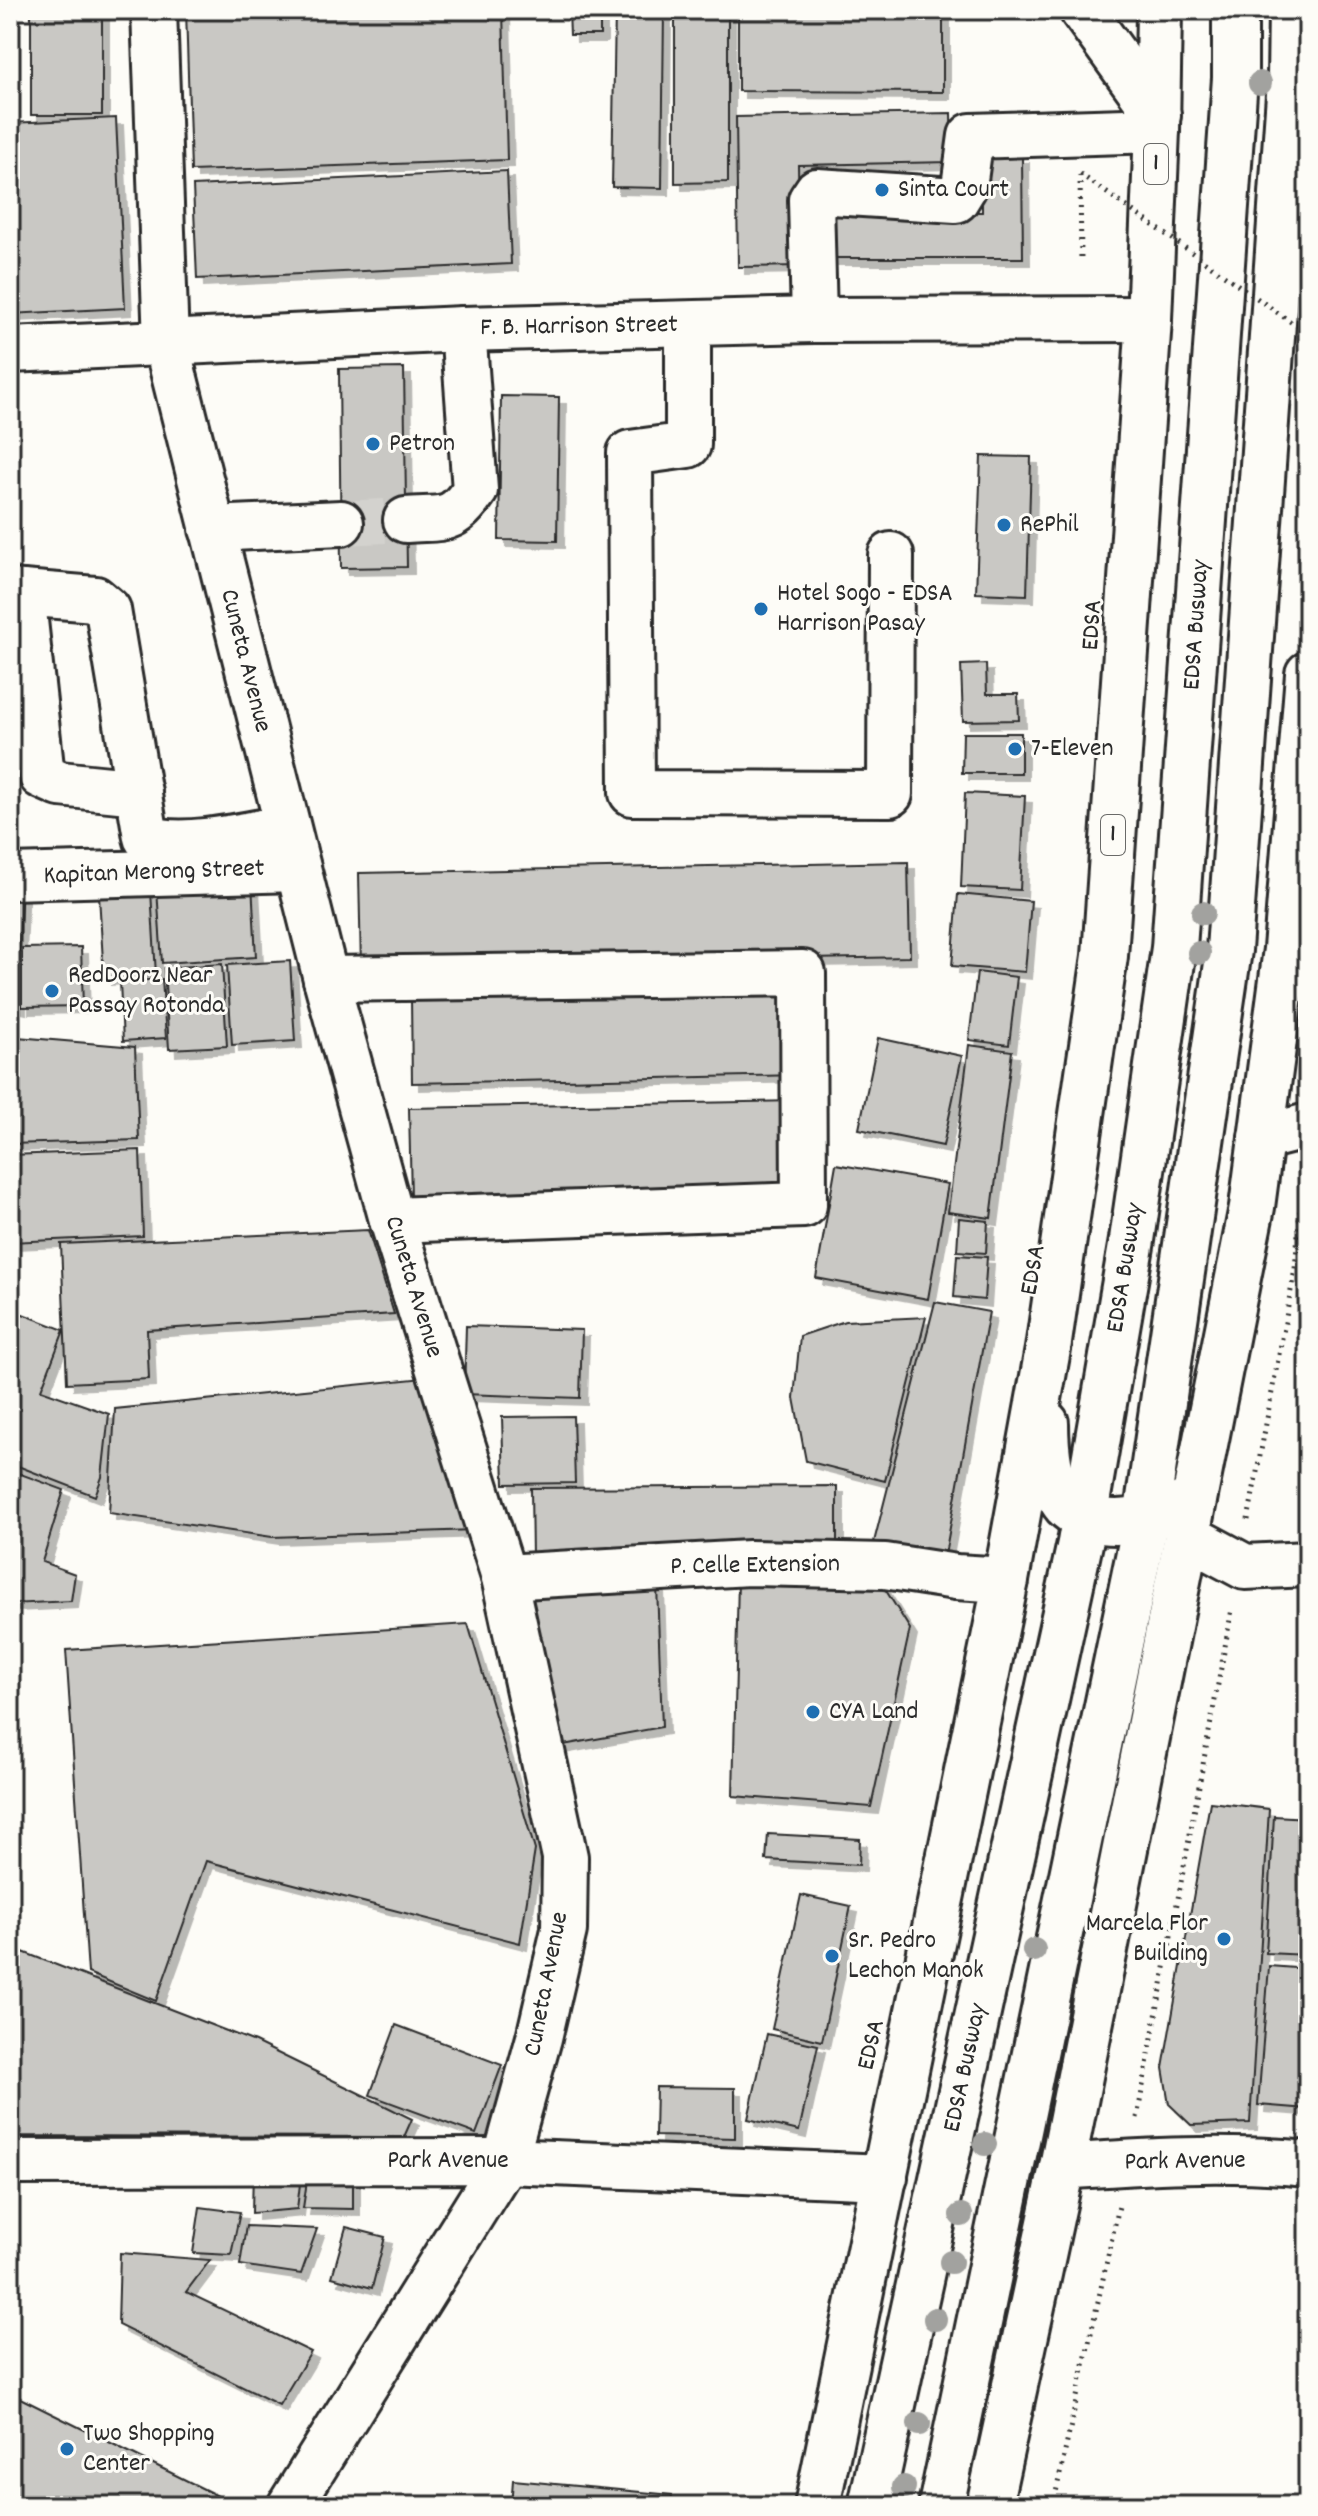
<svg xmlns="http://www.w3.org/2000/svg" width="1318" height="2516" viewBox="0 0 1318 2516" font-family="Dekko,sans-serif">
  <defs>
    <filter id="shadow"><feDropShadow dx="7" dy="7" stdDeviation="0" flood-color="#0004"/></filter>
  </defs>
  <rect width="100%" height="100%" fill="#fdfcf7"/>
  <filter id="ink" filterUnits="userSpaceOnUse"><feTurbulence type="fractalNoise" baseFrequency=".0125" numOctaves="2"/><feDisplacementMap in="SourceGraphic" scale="16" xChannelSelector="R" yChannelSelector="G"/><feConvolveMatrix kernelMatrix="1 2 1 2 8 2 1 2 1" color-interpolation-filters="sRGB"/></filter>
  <g filter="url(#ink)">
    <g fill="#c9c8c4" stroke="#2b2b2b" stroke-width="2" filter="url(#shadow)">
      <rect x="31" y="10" width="71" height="105"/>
      <polygon points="186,10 503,10 507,160 191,171"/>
      <polygon points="569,10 600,10 600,35 570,35"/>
      <polygon points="615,10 664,10 662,188 612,187"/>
      <polygon points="675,10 728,10 728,182 675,183"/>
      <polygon points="738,10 943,10 943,92 738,91"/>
      <polygon points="951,113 952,162 798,165 800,266 738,267 736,117"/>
      <polygon points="116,118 125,308 10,314 10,123"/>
      <polygon points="982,155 1022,156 1023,258 818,258 817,212 982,212"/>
      <polygon points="507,171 511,264 197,279 193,186"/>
      <polygon points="404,368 407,567 341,568 339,369"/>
      <polygon points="501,396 559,397 557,541 499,540"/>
      <polygon points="981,456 1031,457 1027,595 976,593"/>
      <polygon points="986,664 987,694 1018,694 1019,720 963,721 961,665"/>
      <polygon points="963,733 1021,733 1021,773 962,773"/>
      <polygon points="965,793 1025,796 1020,890 961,887"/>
      <polygon points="908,862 910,957 361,968 359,873"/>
      <polygon points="22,879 19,946 19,1007 10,1005 10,880"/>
      <polygon points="252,883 256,957 162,963 157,889"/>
      <polygon points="151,891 156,975 104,978 99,895"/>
      <polygon points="958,894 1031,901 1025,972 952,966"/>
      <polygon points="81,947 83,1006 22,1007 22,948"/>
      <polygon points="290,961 295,1041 232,1045 227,965"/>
      <polygon points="222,964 227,1046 169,1049 164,968"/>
      <polygon points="977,972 1017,977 1009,1045 969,1040"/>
      <polygon points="162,979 166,1038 123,1041 120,982"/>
      <polygon points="800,989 801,1075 412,1083 411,997"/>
      <polygon points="17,1037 135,1047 139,1140 10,1144 10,1054"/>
      <polygon points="878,1038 962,1056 943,1146 859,1129"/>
      <polygon points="969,1045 1012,1051 991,1218 948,1212"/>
      <polygon points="797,1101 799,1191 411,1198 409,1108"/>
      <polygon points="140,1150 143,1236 10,1242 10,1155"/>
      <polygon points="836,1164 948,1184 928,1299 816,1278"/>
      <polygon points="959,1218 988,1221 986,1253 957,1251"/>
      <polygon points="368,1230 394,1314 147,1330 149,1379 67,1383 61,1244"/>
      <polygon points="957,1255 987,1257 984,1300 954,1297"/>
      <polygon points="935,1302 989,1312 945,1555 874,1542"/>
      <polygon points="10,1309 64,1330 41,1390 109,1414 102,1477 95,1496 10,1463"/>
      <polygon points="926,1317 885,1481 806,1461 794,1398 800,1336 845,1321"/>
      <polygon points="466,1326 582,1330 580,1398 464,1394"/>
      <polygon points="424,1378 474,1530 272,1537 109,1513 115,1409"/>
      <polygon points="573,1416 575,1483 504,1484 502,1417"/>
      <polygon points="10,1470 64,1490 42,1562 75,1574 71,1601 10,1604"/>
      <polygon points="837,1486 837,1553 532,1557 531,1488"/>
      <polygon points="875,1573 910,1629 871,1807 733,1796 738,1580"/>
      <polygon points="657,1585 662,1727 552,1747 518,1595"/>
      <polygon points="468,1624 535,1850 520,1943 206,1861 156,2001 88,1973 66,1650"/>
      <polygon points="1210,1802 1269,1809 1250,2123 1191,2125 1169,2104 1163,2068"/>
      <polygon points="1274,1816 1308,1818 1308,1955 1266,1953"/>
      <polygon points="768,1834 860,1839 859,1865 766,1860"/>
      <polygon points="801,1895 851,1906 822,2041 772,2029"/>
      <polygon points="10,1947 255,2042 412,2119 404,2137 10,2136"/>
      <polygon points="1269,1966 1308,1969 1308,2109 1258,2105"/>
      <polygon points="396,2025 502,2065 476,2134 370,2095"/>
      <polygon points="767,2034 818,2045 799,2131 748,2119"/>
      <polygon points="656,2087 735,2088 735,2138 655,2136"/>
      <polygon points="302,2167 297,2209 252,2213 253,2169"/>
      <polygon points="309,2167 353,2170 353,2209 303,2208"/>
      <polygon points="200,2207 240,2212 231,2255 193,2253"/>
      <polygon points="246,2226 317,2229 301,2274 240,2265"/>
      <polygon points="346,2227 385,2237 372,2288 332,2277"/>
      <polygon points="120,2253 210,2260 186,2292 311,2352 279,2405 118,2325"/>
      <polygon points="10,2393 238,2506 10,2506"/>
      <polygon points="513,2480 672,2495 671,2506 511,2506"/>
    </g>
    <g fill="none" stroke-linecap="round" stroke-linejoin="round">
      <polyline stroke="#d3d2ce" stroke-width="44" stroke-dasharray="44 22" stroke-linecap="butt" points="341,523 406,520"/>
      <g stroke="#2b2b2b" stroke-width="50">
        <g id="minor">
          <polyline points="154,10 166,343 326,979 392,1220 504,1577 565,1857 564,1930 539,2038 505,2161 290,2506"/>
          <polyline points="1082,10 1158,115"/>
          <polyline points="814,320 811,200 817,191 956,200 964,187 971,136 1157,130"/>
          <polyline points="688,324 688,445 630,453 632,793 890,794 891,555"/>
          <path d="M406 520C444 517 452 524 475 490L463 329"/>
          <polyline points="212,529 341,523"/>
          <path d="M10 592 95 599 108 610 146 837C180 851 250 834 287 827"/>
          <polyline points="22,593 42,776 60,784 139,792"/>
          <polyline points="10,877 298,869"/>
          <polyline points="326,979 803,973 804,1205 392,1220"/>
          <polyline points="1261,1138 1308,1126"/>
          <polyline points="1187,1536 1245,1567 1308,1564"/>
          <polyline points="504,1577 749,1563 885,1566 956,1577 1006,1580"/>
          <polyline points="10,2162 505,2161 885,2177"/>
          <path d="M1062 2167C1143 2161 1227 2156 1308 2164"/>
          <polyline points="871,2506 1080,1543 1132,1240 1174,948 1235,78 1235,10"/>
          <polyline points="941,2506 1146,1519 1229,950 1290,80 1291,10"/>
        </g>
      </g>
      <g stroke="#2b2b2b" stroke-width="50">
        <polyline id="major" points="10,350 463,329 814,320 1149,319"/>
      </g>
      <g stroke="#2b2b2b" stroke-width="50">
        <g id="highway">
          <path d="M1046 1423C1046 1446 1049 1487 1066 1506 1083 1524 1120 1524 1143 1519 1160 1516 1178 1506 1194 1499"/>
          <polyline points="817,2506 1006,1580 1048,1349 1105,956 1149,319 1157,130 1159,10"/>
          <polyline points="989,2506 1062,2167 1252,1207 1286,949 1308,674"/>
        </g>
      </g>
      <g stroke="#2b2b2b" stroke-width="5" stroke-dasharray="2 6" stroke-linecap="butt">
        <polyline points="1080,175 1081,260"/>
        <polyline points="1248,1520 1295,1269 1300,1211"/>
        <polyline points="1137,2118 1232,1609"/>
        <polyline points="1053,2506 1119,2206"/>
      </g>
      <use href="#minor" stroke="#fdfcf7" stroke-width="44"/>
      <use href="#major" stroke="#fdfcf7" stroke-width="44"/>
      <use href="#highway" stroke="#fdfcf7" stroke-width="44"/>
      <polyline stroke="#2b2b2b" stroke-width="5" stroke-dasharray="2 6" stroke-linecap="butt" points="1080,174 1308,334"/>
    </g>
    <g fill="#a2a29f">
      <circle cx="1260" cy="83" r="12"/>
      <circle cx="1203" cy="913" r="12"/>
      <circle cx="1199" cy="953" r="12"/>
      <circle cx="1034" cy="1950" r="12"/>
      <circle cx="985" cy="2144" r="12"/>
      <circle cx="961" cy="2215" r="12"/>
      <circle cx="951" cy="2262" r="12"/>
      <circle cx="935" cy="2319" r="12"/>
      <circle cx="919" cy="2424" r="12"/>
      <circle cx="904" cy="2487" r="12"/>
    </g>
  </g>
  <g fill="#1f6fb2" stroke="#fdfcf7" stroke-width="3">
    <circle cx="882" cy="190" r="8"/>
    <circle cx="373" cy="444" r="8"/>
    <circle cx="1004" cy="525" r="8"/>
    <circle cx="761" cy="609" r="8"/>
    <circle cx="1015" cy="749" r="8"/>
    <circle cx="52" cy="991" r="8"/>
    <circle cx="813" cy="1712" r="8"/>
    <circle cx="1224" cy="1939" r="8"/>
    <circle cx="832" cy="1956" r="8"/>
    <circle cx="67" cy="2449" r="8"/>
  </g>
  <g text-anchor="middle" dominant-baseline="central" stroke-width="6" stroke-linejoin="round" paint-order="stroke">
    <g fill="#fdfcf7" stroke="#6a6a68" stroke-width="2">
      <rect x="1144" y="144" width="24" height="40" rx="6"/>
      <rect x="1101" y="815" width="24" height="40" rx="6"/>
    </g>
    <g font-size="24" font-weight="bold" fill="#2b2b2b">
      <text x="1156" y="164">1</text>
      <text x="1113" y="835">1</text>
    </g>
    <g font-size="26" fill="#2b2b2b" stroke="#fdfcf7" text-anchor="start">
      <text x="898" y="190">Sinta Court</text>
      <text x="389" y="444">Petron</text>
      <text x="1020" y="525">RePhil</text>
      <text x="777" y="594">Hotel Sogo - EDSA<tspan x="777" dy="30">Harrison Pasay</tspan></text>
      <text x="1031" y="749">7-Eleven</text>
      <text x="68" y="976">RedDoorz Near<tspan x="68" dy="30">Passay Rotonda</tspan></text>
      <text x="829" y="1712">CYA Land</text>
      <text x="1208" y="1924" text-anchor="end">Marcela Flor<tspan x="1208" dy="30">Building</tspan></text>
      <text x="848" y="1941">Sr. Pedro<tspan x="848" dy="30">Lechon Manok</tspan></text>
      <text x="83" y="2434">Two Shopping<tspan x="83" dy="30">Center</tspan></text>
    </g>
    <g font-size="26" fill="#2b2b2b" stroke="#fdfcf7">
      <text transform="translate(579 327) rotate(-1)">F. B. Harrison Street</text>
      <text transform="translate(1093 625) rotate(-86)">EDSA</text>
      <text transform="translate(1197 625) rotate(-86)">EDSA Busway</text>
      <text transform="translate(245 661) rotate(76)">Cuneta Avenue</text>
      <text transform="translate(154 873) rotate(-2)">Kapitan Merong Street</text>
      <text transform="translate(1126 1268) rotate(-81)">EDSA Busway</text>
      <text transform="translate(1034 1270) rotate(-80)">EDSA</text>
      <text transform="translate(413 1287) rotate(73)">Cuneta Avenue</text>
      <text transform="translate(755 1566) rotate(-1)">P. Celle Extension</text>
      <text transform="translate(547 1984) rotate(-79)">Cuneta Avenue</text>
      <text transform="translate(872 2045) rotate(-77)">EDSA</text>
      <text transform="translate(966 2068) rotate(-78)">EDSA Busway</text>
      <text x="448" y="2161">Park Avenue</text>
      <text transform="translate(1185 2162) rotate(-1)">Park Avenue</text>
    </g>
  </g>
  <rect width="1318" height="2516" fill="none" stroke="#fdfcf7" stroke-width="40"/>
  <rect x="20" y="20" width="1278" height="2476" fill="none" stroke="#2b2b2b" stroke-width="3" filter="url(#ink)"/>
</svg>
